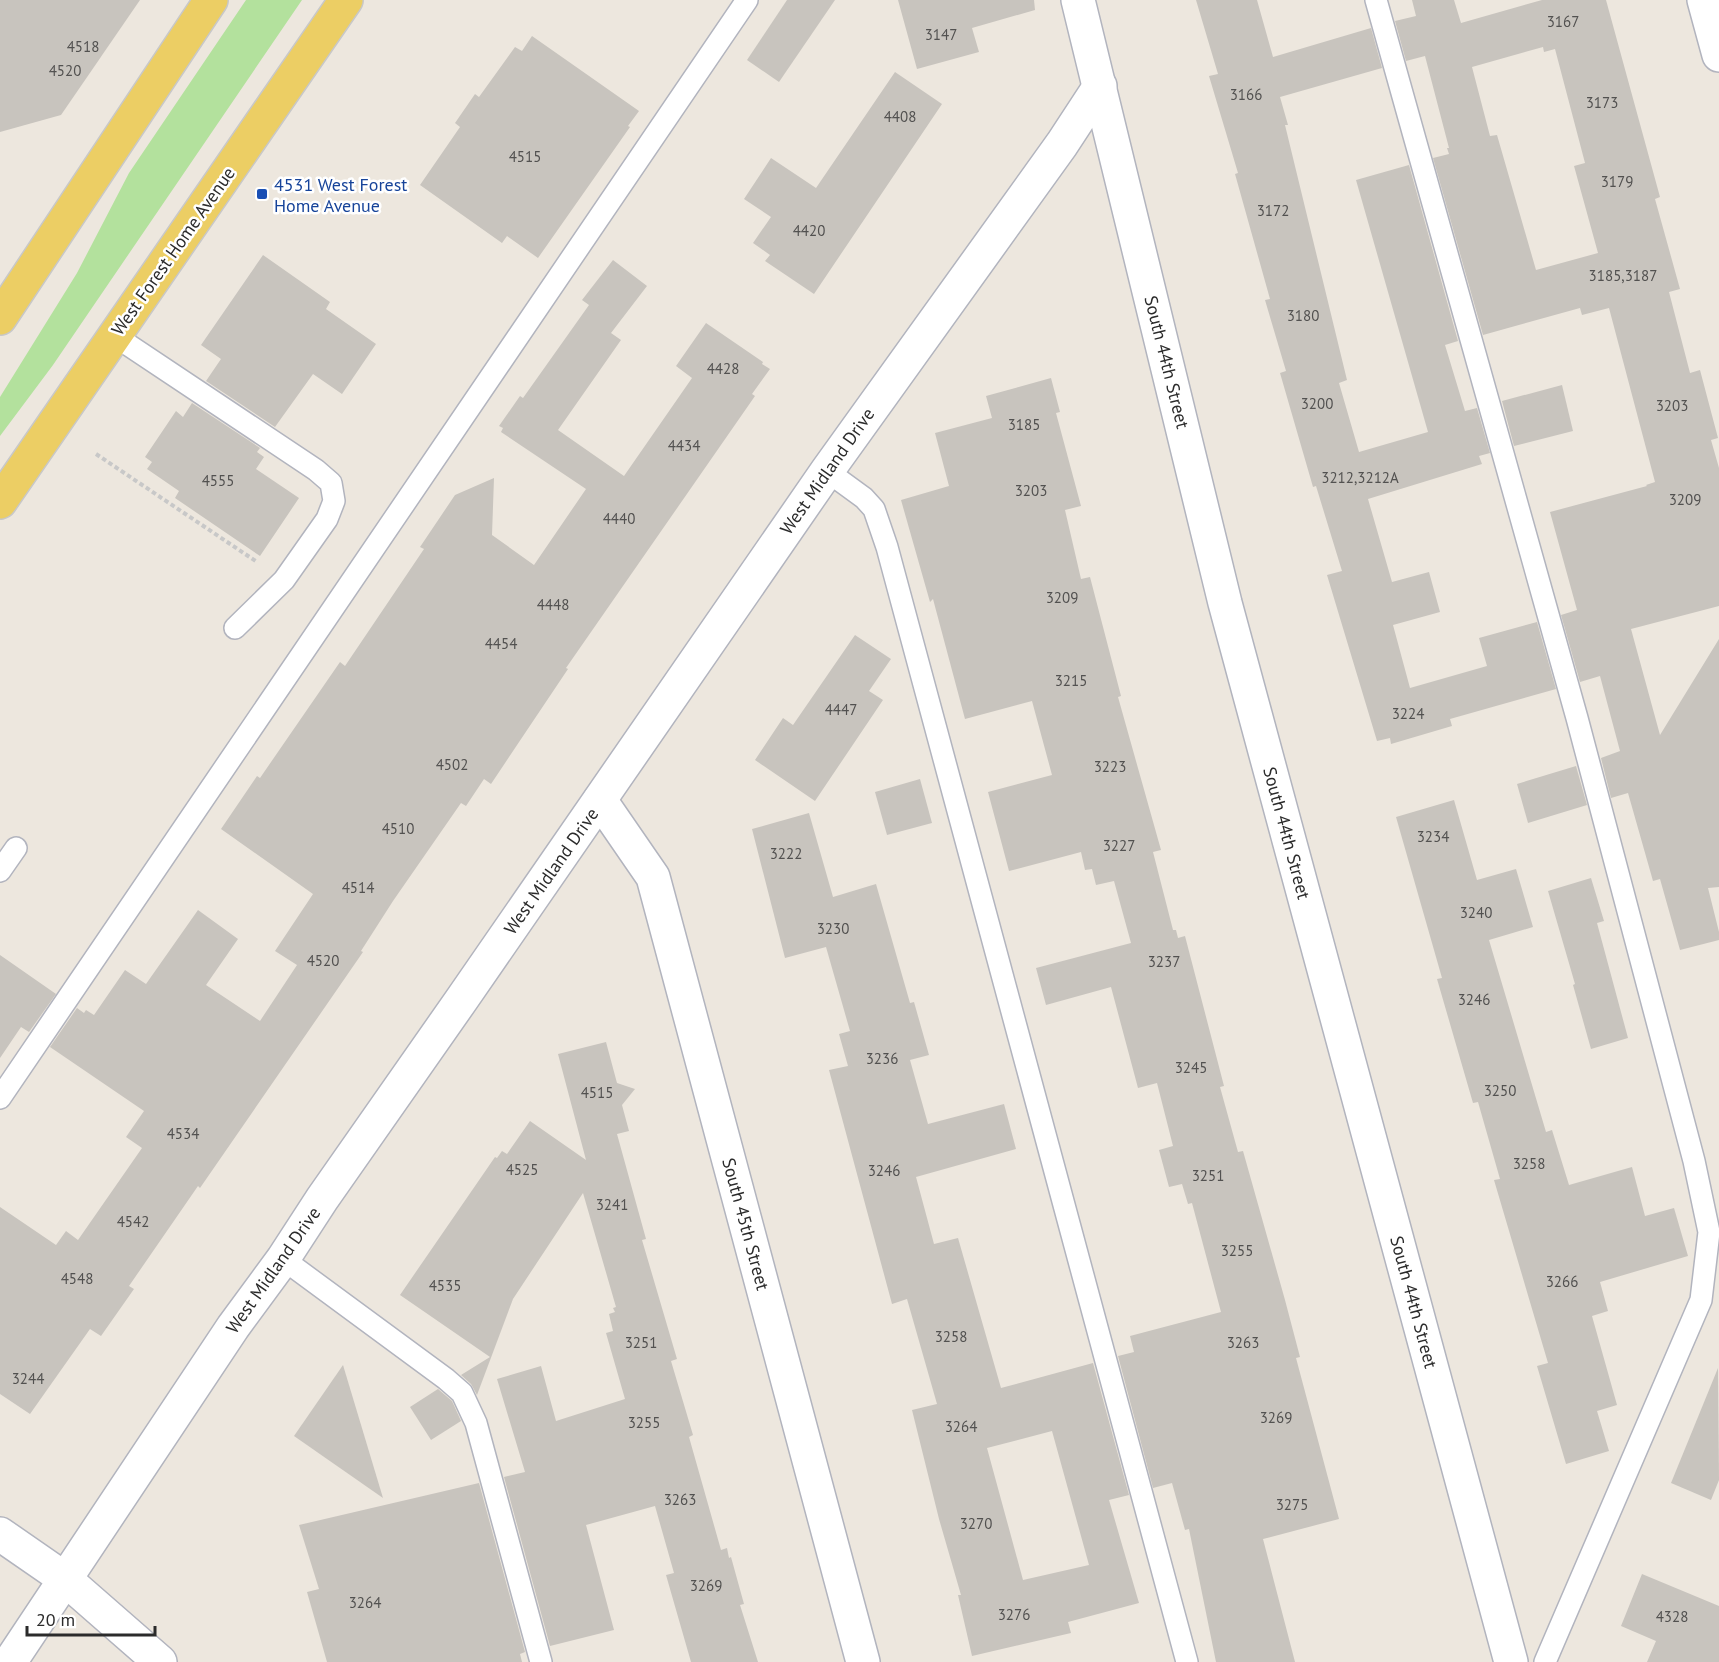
<svg xmlns="http://www.w3.org/2000/svg" width="1719" height="1662" viewBox="0 0 1719 1662" font-family="'PT Sans',sans-serif">
  <rect width="100%" height="100%" fill="#ede7de"/>
  <polygon fill="#b3e19d" points="246,0 302,0 53,365 0,436 0,397 77,273 129,173"/>
  <g fill="#c8c4be" fill-rule="evenodd">
    <polygon points="0,0 140,0 61,115 0,132"/>
    <polygon points="787,0 835,0 779,82 747,60"/>
    <polygon points="898,0 1034,0 1035,10 972,28 979,52 917,69"/>
    <polygon points="1196,0 1257,0 1273,57 1371,28 1382,68 1280,97 1288,125 1285,125 1347,380 1339,383 1359,452 1428,432 1356,180 1409,165 1458,341 1445,345 1465,411 1477,408 1490,453 1479,456 1482,464 1368,499 1392,582 1429,572 1440,612 1393,625 1410,688 1487,666 1479,638 1537,622 1556,689 1450,719 1452,726 1391,744 1390,738 1377,741 1327,575 1342,571 1316,486 1313,487 1280,373 1286,371 1265,300 1270,299 1235,174 1238,173 1209,76 1218,74"/>
    <path d="M1412 0H1454L1461 23 1542 0H1606L1660 197 1655 199 1680 289 1669 292 1690 373 1700 370 1718 438 1711 440 1719 468V606L1631 629 1660 735 1719 639V887L1708 888 1719 932V940L1680 950 1660 879 1653 881 1628 793 1611 798 1601 758 1620 751 1600 676 1580 682 1561 615 1577 610 1550 512 1647 486 1646 485 1655 482 1609 308 1582 315 1580 308 1483 335 1433 158 1449 154 1447 148H1449L1425 56 1406 61 1395 21 1416 16ZM1543 47 1544 52 1555 49 1585 163 1574 166 1598 253 1536 270 1497 135 1490 136 1472 67Z"/>
    <polygon points="532,36 639,111 628,126 630,127 538,258 507,236 502,243 420,185 460,127 455,123 475,94 479,97 515,47 522,51"/>
    <polygon points="895,72 942,104 814,294 765,261 770,255 753,243 771,217 744,199 771,158 816,188"/>
    <polygon points="263,255 330,302 326,309 376,344 342,394 313,374 275,427 206,381 221,359 201,345"/>
    <polygon points="613,260 647,286 611,333 621,340 558,430 624,476 692,378 676,366 706,323 763,362 762,364 770,369 752,394 755,396 566,668 568,669 491,784 484,779 466,806 461,803 393,901 361,951 363,952 200,1188 198,1186 129,1286 134,1289 101,1336 90,1329 30,1414 0,1394 0,1207 56,1245 66,1231 78,1240 142,1148 126,1137 144,1111 50,1047 77,1008 84,1013 86,1010 94,1015 125,970 146,984 198,910 238,939 206,985 260,1021 297,965 275,951 313,894 221,829 257,776 260,778 340,662 345,666 424,549 420,547 455,495 494,478 492,535 534,565 586,489 501,432 503,428 499,426 520,396 523,398 589,305 582,300"/>
    <polygon points="1051,378 1060,412 1056,413 1081,506 1065,510 1081,579 1090,577 1121,696 1118,697 1161,850 1153,852 1173,930 1176,930 1178,938 1185,936 1224,1086 1220,1087 1238,1152 1243,1151 1285,1300 1300,1357 1296,1358 1339,1519 1263,1539 1295,1662 1216,1662 1189,1529 1185,1530 1172,1483 1153,1488 1118,1356 1134,1352 1130,1336 1221,1312 1192,1203 1188,1204 1182,1184 1169,1187 1159,1150 1173,1146 1157,1083 1138,1088 1111,987 1046,1005 1036,968 1131,943 1114,881 1096,885 1092,869 1085,870 1081,852 1009,871 988,792 1052,775 1032,701 965,719 933,599 930,602 901,500 949,486 935,433 992,418 986,396"/>
    <polygon points="1562,385 1573,431 1514,446 1502,401"/>
    <polygon points="192,403 260,448 257,452 264,457 256,469 299,498 260,556 175,498 179,491 147,469 152,462 145,457 176,411 183,417"/>
    <polygon points="855,635 891,659 869,691 883,700 815,801 755,760 783,718 793,725"/>
    <polygon points="1576,766 1587,805 1528,823 1517,784"/>
    <polygon points="920,779 932,823 887,835 875,792"/>
    <polygon points="1454,800 1477,880 1516,869 1533,927 1489,940 1546,1132 1552,1130 1569,1185 1632,1167 1645,1216 1674,1208 1688,1256 1600,1282 1608,1311 1592,1316 1617,1405 1597,1411 1609,1451 1566,1464 1537,1366 1548,1363 1494,1180 1500,1179 1478,1102 1473,1103 1437,979 1442,978 1396,817"/>
    <path d="M809 813 833 897 876 884 910 1003 914 1002 929 1055 910 1060 928 1124 1004 1104 1016 1149 916 1177 934 1244 958 1238 1001 1388 1093 1363 1129 1495 1109 1500 1139 1603 1068 1622 1071 1633 972 1656 958 1595H961L939 1519 912 1410 937 1404 907 1299 892 1304 829 1070 848 1066 839 1034 850 1031 826 947 785 958 752 829ZM1052 1431 1089 1565 1023 1580 987 1448Z"/>
    <polygon points="1591,878 1604,921 1597,923 1628,1038 1591,1049 1573,985 1575,984 1548,891"/>
    <polygon points="0,955 56,994 29,1032 21,1027 0,1058"/>
    <polygon points="606,1042 617,1083 635,1089 622,1105 629,1131 617,1134 646,1239 642,1240 677,1359 671,1361 693,1435 689,1437 721,1550 727,1548 729,1558 731,1557 744,1604 740,1605 758,1662 691,1662 666,1575 674,1573 655,1506 586,1525 614,1630 550,1646 504,1477 525,1472 497,1379 541,1366 556,1421 625,1399 606,1333 613,1331 609,1314 615,1312 613,1308 616,1307 583,1193 513,1299 477,1395 471,1384 461,1375 490,1357 400,1295 495,1157 497,1158 502,1151 507,1154 530,1121 586,1160 558,1054"/>
    <polygon points="343,1365 383,1498 294,1436"/>
    <polygon points="1718,1368 1719,1480 1711,1500 1671,1483"/>
    <polygon points="438,1389 452,1401 461,1421 431,1440 410,1407"/>
    <polygon points="479,1483 525,1652 520,1654 522,1662 327,1662 307,1592 319,1589 299,1525"/>
    <polygon points="1642,1574 1719,1606 1719,1662 1647,1662 1656,1641 1621,1626"/>
  </g>
  <g fill="none" stroke-linecap="round" stroke-linejoin="round">
    <g stroke="#b2b4be" stroke-width="24">
      <g id="lane">
        <polyline points="1376,0 1577,718 1694,1161 1709,1232 1701,1300 1545,1662"/>
        <polyline points="115,336 316,470 331,483 334,501 327,519 284,580 235,628"/>
        <polyline points="827,471 864,498 874,509 887,547 1187,1662"/>
        <polyline points="0,871 16,848"/>
        <polyline points="0,1098 747,0"/>
        <polyline points="283,1259 446,1379 462,1393 476,1423 541,1662"/>
      </g>
    </g>
    <g stroke="#b2b4be" stroke-width="36">
      <g id="street">
        <polyline points="1078,0 1225,603 1511,1662"/>
        <polyline points="600,800 653,877 863,1662"/>
        <polyline points="0,1534 65,1579 160,1662"/>
        <polyline points="10,1662 233,1327 283,1259 322,1199 462,999 827,471 1062,144 1100,86"/>
      </g>
    </g>
    <g stroke="#b2b4be" stroke-width="36">
      <polyline id="secondary" points="1704,0 1719,55"/>
    </g>
    <g stroke="#c8c8c8" stroke-width="36">
      <g id="primary">
        <polyline points="0,318 211,0"/>
        <polyline points="0,502 346,0"/>
      </g>
    </g>
    <polyline stroke="#c8c8c8" stroke-width="4" stroke-dasharray="4.5 3" stroke-linecap="butt" points="96,454 257,562"/>
    <use href="#lane" stroke="#fff" stroke-width="21"/>
    <use href="#street" stroke="#fff" stroke-width="33"/>
    <use href="#secondary" stroke="#fff" stroke-width="33"/>
    <use href="#primary" stroke="#ecce64" stroke-width="33"/>
  </g>
  <rect fill="#1a4fb4" stroke="#fff" stroke-width="2" x="256" y="188" width="12" height="12" rx="3"/>
  <g text-anchor="middle" dominant-baseline="central" stroke-width="5" stroke-linejoin="round" paint-order="stroke">
    <g font-size="15" fill="#525150">
      <text x="1563" y="21">3167</text>
      <text x="941" y="34">3147</text>
      <text x="83" y="46">4518</text>
      <text x="65" y="70">4520</text>
      <text x="1246" y="94">3166</text>
      <text x="1602" y="102">3173</text>
      <text x="900" y="116">4408</text>
      <text x="525" y="156">4515</text>
      <text x="1617" y="181">3179</text>
      <text x="1273" y="210">3172</text>
      <text x="809" y="230">4420</text>
      <text x="1623" y="275">3185,3187</text>
      <text x="1303" y="315">3180</text>
      <text x="723" y="368">4428</text>
      <text x="1317" y="403">3200</text>
      <text x="1672" y="405">3203</text>
      <text x="1024" y="424">3185</text>
      <text x="684" y="445">4434</text>
      <text x="1360" y="477">3212,3212A</text>
      <text x="218" y="480">4555</text>
      <text x="1031" y="490">3203</text>
      <text x="1685" y="499">3209</text>
      <text x="619" y="518">4440</text>
      <text x="1062" y="597">3209</text>
      <text x="553" y="604">4448</text>
      <text x="501" y="643">4454</text>
      <text x="1071" y="680">3215</text>
      <text x="841" y="709">4447</text>
      <text x="1408" y="713">3224</text>
      <text x="452" y="764">4502</text>
      <text x="1110" y="766">3223</text>
      <text x="398" y="828">4510</text>
      <text x="1433" y="836">3234</text>
      <text x="1119" y="845">3227</text>
      <text x="786" y="853">3222</text>
      <text x="358" y="887">4514</text>
      <text x="1476" y="912">3240</text>
      <text x="833" y="928">3230</text>
      <text x="323" y="960">4520</text>
      <text x="1164" y="961">3237</text>
      <text x="1474" y="999">3246</text>
      <text x="882" y="1058">3236</text>
      <text x="1191" y="1067">3245</text>
      <text x="1500" y="1090">3250</text>
      <text x="597" y="1092">4515</text>
      <text x="183" y="1133">4534</text>
      <text x="1529" y="1163">3258</text>
      <text x="522" y="1169">4525</text>
      <text x="884" y="1170">3246</text>
      <text x="1208" y="1175">3251</text>
      <text x="612" y="1204">3241</text>
      <text x="133" y="1221">4542</text>
      <text x="1237" y="1250">3255</text>
      <text x="77" y="1278">4548</text>
      <text x="1562" y="1281">3266</text>
      <text x="445" y="1285">4535</text>
      <text x="951" y="1336">3258</text>
      <text x="641" y="1342">3251</text>
      <text x="1243" y="1342">3263</text>
      <text x="28" y="1378">3244</text>
      <text x="1276" y="1417">3269</text>
      <text x="644" y="1422">3255</text>
      <text x="961" y="1426">3264</text>
      <text x="680" y="1499">3263</text>
      <text x="1292" y="1504">3275</text>
      <text x="976" y="1523">3270</text>
      <text x="706" y="1585">3269</text>
      <text x="365" y="1602">3264</text>
      <text x="1014" y="1614">3276</text>
      <text x="1672" y="1616">4328</text>
    </g>
    <g font-size="18" fill="#164399" stroke="#fff" text-anchor="start">
      <text x="274" y="184">4531 West Forest<tspan x="274" dy="21">Home Avenue</tspan></text>
    </g>
    <g font-size="18" fill="#2b2b2b" stroke="#fff">
      <text transform="translate(173 251) rotate(-55)">West Forest Home Avenue</text>
      <text transform="translate(1167 362) rotate(76)">South 44th Street</text>
      <text transform="translate(827 471) rotate(-55)">West Midland Drive</text>
      <text transform="translate(1287 833) rotate(75)">South 44th Street</text>
      <text transform="translate(551 871) rotate(-55)">West Midland Drive</text>
      <text transform="translate(746 1224) rotate(75)">South 45th Street</text>
      <text transform="translate(273 1270) rotate(-55)">West Midland Drive</text>
      <text transform="translate(1414 1302) rotate(75)">South 44th Street</text>
    </g>
  </g>
  <path d="M27 1626v9h128v-9" fill="none" stroke="#2b2b2b" stroke-width="3"/>
  <text x="36" y="1626" font-size="18" fill="#2b2b2b" stroke="#ffffff" stroke-width="4.5" paint-order="stroke">20 m</text>
</svg>
